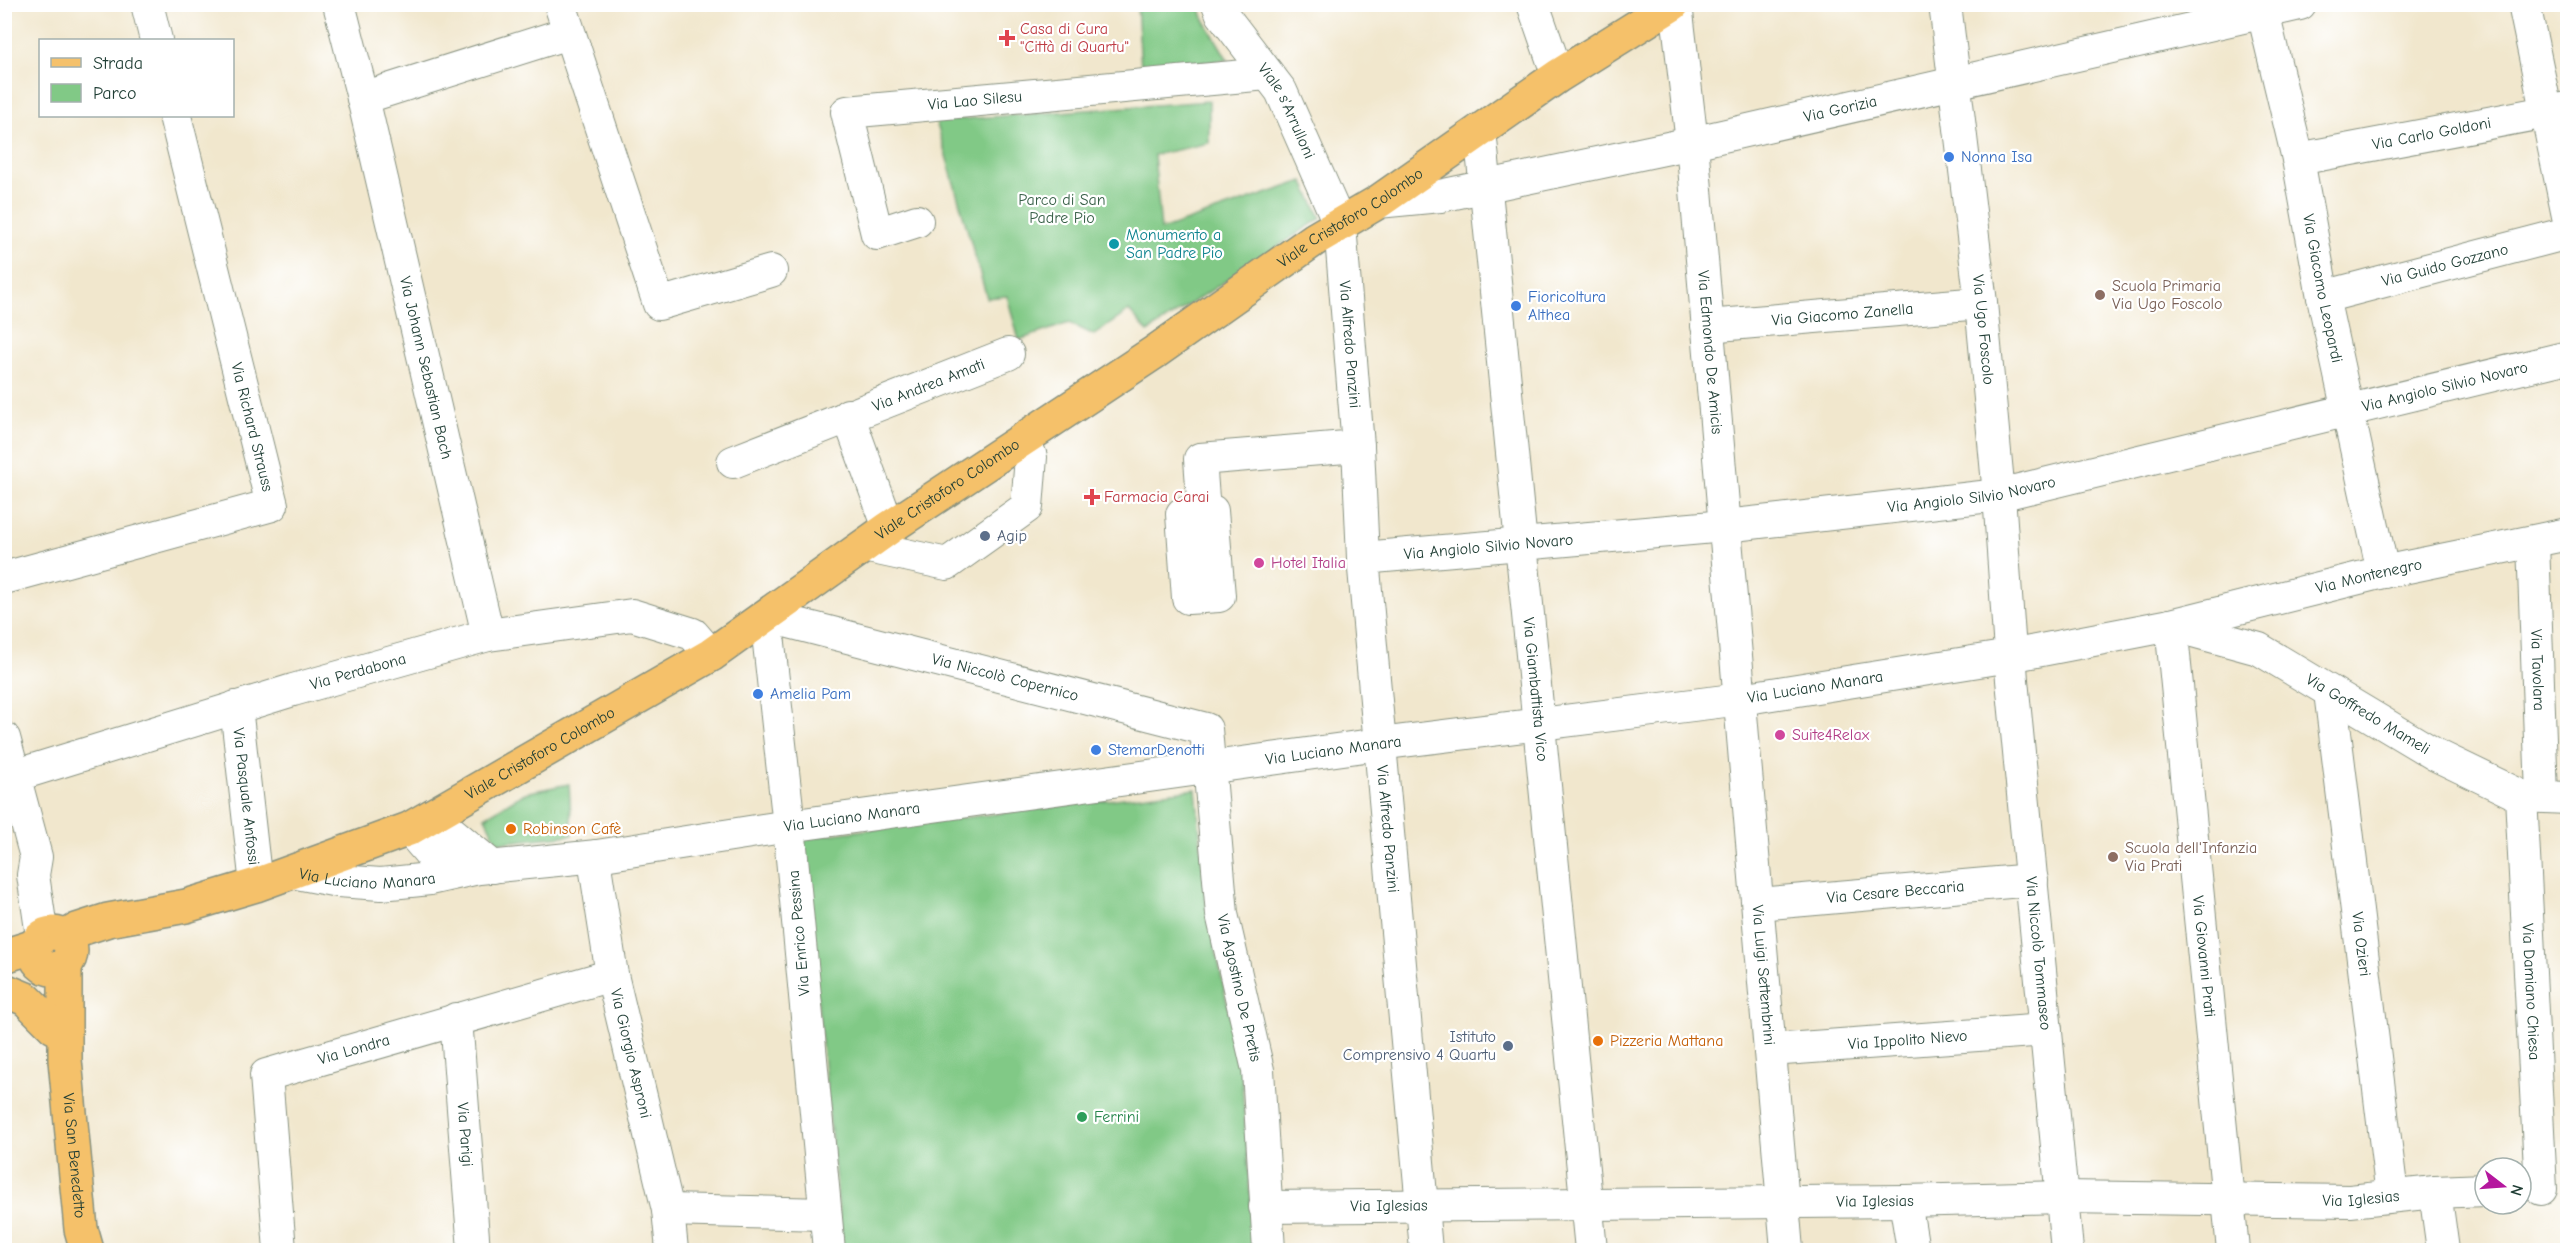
<svg xmlns="http://www.w3.org/2000/svg" width="2572" height="1255" viewBox="0 0 2572 1255" font-family="'Comic Neue',sans-serif">
  <rect width="100%" height="100%" fill="#fff"/>
  <filter id="ink" filterUnits="userSpaceOnUse"><feTurbulence type="fractalNoise" baseFrequency=".0167" numOctaves="2"/><feDisplacementMap in="SourceGraphic" scale="12" xChannelSelector="R" yChannelSelector="G"/><feConvolveMatrix kernelMatrix="1 2 1 2 8 2 1 2 1" color-interpolation-filters="sRGB"/></filter>
  <filter id="wash" filterUnits="userSpaceOnUse"><feTurbulence type="fractalNoise" baseFrequency=".008" numOctaves="4" result="noise"/><feDisplacementMap in="SourceGraphic" scale="24" xChannelSelector="R" yChannelSelector="G"/><feGaussianBlur stdDeviation="1.35" result="paint"/><feColorMatrix in="noise" values="0 0 0 0 0 0 0 0 0 0 0 0 0 0 0 0 0 1.4 0 .05"/><feComposite in="paint" operator="in"/></filter>
  <g filter="url(#wash)">
    <rect width="100%" height="100%" fill="#f1e7cd"/>
    <g fill="#81c986" stroke="#50835d" stroke-width="1.5">
      <polygon points="1137,5 1199,5 1203,18 1228,60 1141,68"/>
      <polygon points="1209,101 1209,143 1154,155 1161,230 1303,181 1321,218 1148,332 1129,311 1094,335 1069,323 1019,340 1007,296 987,298 936,121"/>
      <polygon points="569,784 572,835 497,843 485,817 525,793"/>
      <polygon points="1196,789 1206,903 1241,1069 1254,1250 843,1250 801,838"/>
    </g>
  </g>
  <g filter="url(#ink)">
    <g fill="none" stroke-linecap="round" stroke-linejoin="round">
      <g stroke="#889280" stroke-width="34">
        <g id="minor">
          <polyline points="147,4 156,40"/>
          <path id="s1" d="M339 4 363 98 488 635"/>
          <polyline points="560,4 659,304 771,271"/>
          <path id="s2" d="M1218 4 1222 14 1281 91 1340 225 1358 446 1363 558 1426 1250"/>
          <polyline points="1533,4 1558,76"/>
          <path id="s3" d="M1676 4 1692 143 1787 1250"/>
          <path id="s4" d="M1945 4 1981 303 1999 495 2012 680 2067 1250"/>
          <path id="s5" d="M2261 4 2298 159 2323 297 2383 572"/>
          <polyline points="2524,4 2568,216"/>
          <polyline points="363,98 568,33"/>
          <path id="s6" d="M1480 130 1591 1250"/>
          <path id="s7" d="M2298 159 2568 108"/>
          <path id="s8" d="M1378 202 1440 196 1692 143 2300 4"/>
          <path id="s9" d="M917 221 877 234 847 112 1267 74"/>
          <path id="s10" d="M2323 297 2568 233"/>
          <path id="s11" d="M1707 326 1981 303"/>
          <polyline points="848,415 889,528"/>
          <path id="s12" d="M733 462 1008 354"/>
          <polyline points="1204,512 1212,511 1219,596 1188,598 1182,514 1204,512 1200,459 1358,446"/>
          <path id="s13" d="M2533 542 2542 796"/>
          <polyline points="864,546 947,564 1027,507 1031,457 1024,439"/>
          <path id="s14" d="M1363 558 1725 526 1999 495 2568 357"/>
          <polyline points="4,578 272,505 175,116"/>
          <path id="s15" d="M2171 625 2233 1250"/>
          <path id="s16" d="M2175 626 2259 649 2436 755 2521 796 2568 798"/>
          <path id="s17" d="M2330 692 2392 1195"/>
          <path id="s18" d="M236 707 256 885"/>
          <polyline points="4,738 36,857 33,875 42,936"/>
          <path id="s19" d="M4 779 293 690 488 635 632 615 693 634 711 655"/>
          <path id="s20" d="M2521 796 2541 1189"/>
          <polyline points="432,816 493,867"/>
          <polyline points="409,829 439,864 469,867"/>
          <path id="s21" d="M597 856 596 872 612 975 668 1210 672 1250"/>
          <path id="s22" d="M292 872 338 881 381 884 430 879 479 868 597 856 789 826 1379 744 1741 699 2010 656 2171 625 2383 572 2568 534"/>
          <path id="s23" d="M1758 904 2032 880"/>
          <path id="s24" d="M456 1019 474 1250"/>
          <path id="s25" d="M1770 1050 2046 1030"/>
          <polyline points="2435,1192 2443,1250"/>
          <polyline points="1905,1201 1913,1250"/>
          <path id="s26" d="M1265 1207 1905 1201 2062 1197 2350 1201 2435 1192 2485 1190"/>
          <polyline points="668,1210 825,1214"/>
          <path id="s27" d="M280 1250 266 1075 612 975"/>
          <path id="s28" d="M829 1250 789 826 766 616 1206 729 1222 914 1258 1070 1269 1250"/>
        </g>
      </g>
      <g stroke="#889280" stroke-width="36">
        <g id="major">
          <circle cx="53" cy="951" r="18"/>
          <path id="s29" d="M65 937 77 930 108 920 186 906 256 885 409 829 711 655 889 528 1155 352 1315 239 1378 202 1558 76 1673 4"/>
          <polyline points="4,956 35,946"/>
          <path id="s30" d="M65 964V1060L81 1229 87 1250"/>
          <polyline points="4,990 26,999 54,1027"/>
        </g>
      </g>
      <use href="#minor" stroke="#fff" stroke-width="32"/>
      <use href="#major" stroke="#f5c16b" stroke-width="33"/>
    </g>
  </g>
  <g fill="#e0444e" stroke="#fff" stroke-width="2">
    <path d="M1004 29h6v6h6v6h-6v6h-6v-6h-6v-6h6z"/>
    <path d="M1089 488h6v6h6v6h-6v6h-6v-6h-6v-6h6z"/>
  </g>
  <g fill="#3f7fe0" stroke="#fff" stroke-width="2">
    <circle cx="1949" cy="157" r="6"/>
    <circle cx="1516" cy="306" r="6"/>
    <circle cx="758" cy="694" r="6"/>
    <circle cx="1096" cy="750" r="6"/>
  </g>
  <circle fill="#0f9aa8" stroke="#fff" stroke-width="2" cx="1114" cy="244" r="6"/>
  <g fill="#8d6e63" stroke="#fff" stroke-width="2">
    <circle cx="2100" cy="295" r="6"/>
    <circle cx="2113" cy="857" r="6"/>
  </g>
  <g fill="#5c6f8a" stroke="#fff" stroke-width="2">
    <circle cx="985" cy="536" r="6"/>
    <circle cx="1508" cy="1046" r="6"/>
  </g>
  <g fill="#d1479c" stroke="#fff" stroke-width="2">
    <circle cx="1259" cy="563" r="6"/>
    <circle cx="1780" cy="735" r="6"/>
  </g>
  <g fill="#e8710a" stroke="#fff" stroke-width="2">
    <circle cx="511" cy="829" r="6"/>
    <circle cx="1598" cy="1041" r="6"/>
  </g>
  <circle fill="#2e9e5b" stroke="#fff" stroke-width="2" cx="1082" cy="1117" r="6"/>
  <g text-anchor="middle" dominant-baseline="central" stroke-width="4.5" stroke-linejoin="round" paint-order="stroke">
    <g font-size="16" fill="#be3a42" stroke="#fff" text-anchor="start">
      <text x="1020" y="29">Casa di Cura<tspan x="1020" dy="18">"Città di Quartu"</tspan></text>
      <text x="1104" y="497">Farmacia Carai</text>
    </g>
    <g font-size="16" fill="#1f3d34" stroke="#fff">
      <text stroke="none"><textPath href="#s9" startOffset="296">Via Lao Silesu</textPath></text>
      <text stroke="none"><textPath href="#s8" startOffset="472">Via Gorizia</textPath></text>
      <text stroke="none"><textPath href="#s2" startOffset="128">Viale s'Arrulloni</textPath></text>
      <text stroke="none"><textPath href="#s7" startOffset="136">Via Carlo Goldoni</textPath></text>
      <text stroke="none"><textPath href="#s29" startOffset="1485">Viale Cristoforo Colombo</textPath></text>
      <text stroke="none"><textPath href="#s10" startOffset="126">Via Guido Gozzano</textPath></text>
      <text stroke="none"><textPath href="#s5" startOffset="291">Via Giacomo Leopardi</textPath></text>
      <text stroke="none"><textPath href="#s11" startOffset="136">Via Giacomo Zanella</textPath></text>
      <text stroke="none"><textPath href="#s4" startOffset="328">Via Ugo Foscolo</textPath></text>
      <text stroke="none"><textPath href="#s2" startOffset="374">Via Alfredo Panzini</textPath></text>
      <text stroke="none"><textPath href="#s3" startOffset="350">Via Edmondo De Amicis</textPath></text>
      <text stroke="none"><textPath href="#s1" startOffset="374">Via Johann Sebastian Bach</textPath></text>
      <text stroke="none"><textPath href="#s12" startOffset="210">Via Andrea Amati</textPath></text>
      <text stroke="none"><textPath href="#s14" startOffset="1098">Via Angiolo Silvio Novaro</textPath></text>
      <text transform="translate(252 427) rotate(76)">Via Richard Strauss</text>
      <text stroke="none"><textPath href="#s29" startOffset="999">Viale Cristoforo Colombo</textPath></text>
      <text stroke="none"><textPath href="#s14" startOffset="612">Via Angiolo Silvio Novaro</textPath></text>
      <text stroke="none"><textPath href="#s14" startOffset="126">Via Angiolo Silvio Novaro</textPath></text>
      <text stroke="none"><textPath href="#s22" startOffset="2103">Via Montenegro</textPath></text>
      <text stroke="none"><textPath href="#s13" startOffset="128">Via Tavolara</textPath></text>
      <text stroke="none"><textPath href="#s19" startOffset="370">Via Perdabona</textPath></text>
      <text stroke="none"><textPath href="#s28" startOffset="884">Via Niccolò Copernico</textPath></text>
      <text stroke="none"><textPath href="#s22" startOffset="1538">Via Luciano Manara</textPath></text>
      <text stroke="none"><textPath href="#s6" startOffset="562">Via Giambattista Vico</textPath></text>
      <text stroke="none"><textPath href="#s16" startOffset="214">Via Goffredo Mameli</textPath></text>
      <text stroke="none"><textPath href="#s22" startOffset="1052">Via Luciano Manara</textPath></text>
      <text stroke="none"><textPath href="#s29" startOffset="513">Viale Cristoforo Colombo</textPath></text>
      <text stroke="none"><textPath href="#s18" startOffset="90">Via Pasquale Anfossi</textPath></text>
      <text stroke="none"><textPath href="#s22" startOffset="566">Via Luciano Manara</textPath></text>
      <text stroke="none"><textPath href="#s2" startOffset="860">Via Alfredo Panzini</textPath></text>
      <text stroke="none"><textPath href="#s22" startOffset="76">Via Luciano Manara</textPath></text>
      <text stroke="none"><textPath href="#s23" startOffset="138">Via Cesare Beccaria</textPath></text>
      <text transform="translate(799 933) rotate(-95)">Via Enrico Pessina</text>
      <text stroke="none"><textPath href="#s17" startOffset="254">Via Ozieri</textPath></text>
      <text stroke="none"><textPath href="#s4" startOffset="954">Via Niccolò Tommaseo</textPath></text>
      <text stroke="none"><textPath href="#s15" startOffset="333">Via Giovanni Prati</textPath></text>
      <text stroke="none"><textPath href="#s3" startOffset="975">Via Luigi Settembrini</textPath></text>
      <text stroke="none"><textPath href="#s28" startOffset="1353">Via Agostino De Pretis</textPath></text>
      <text stroke="none"><textPath href="#s20" startOffset="196">Via Damiano Chiesa</textPath></text>
      <text stroke="none"><textPath href="#s25" startOffset="138">Via Ippolito Nievo</textPath></text>
      <text stroke="none"><textPath href="#s27" startOffset="267">Via Londra</textPath></text>
      <text stroke="none"><textPath href="#s21" startOffset="201">Via Giorgio Asproni</textPath></text>
      <text stroke="none"><textPath href="#s24" startOffset="116">Via Parigi</textPath></text>
      <text stroke="none"><textPath href="#s30" startOffset="192">Via San Benedetto</textPath></text>
      <text stroke="none"><textPath href="#s26" startOffset="1096">Via Iglesias</textPath></text>
      <text stroke="none"><textPath href="#s26" startOffset="610">Via Iglesias</textPath></text>
      <text stroke="none"><textPath href="#s26" startOffset="124">Via Iglesias</textPath></text>
    </g>
    <g font-size="16" fill="#366cbe" stroke="#fff" text-anchor="start">
      <text x="1961" y="157">Nonna Isa</text>
      <text x="1528" y="297">Fioricoltura<tspan x="1528" dy="18">Althea</tspan></text>
      <text x="770" y="694">Amelia Pam</text>
      <text x="1108" y="750">StemarDenotti</text>
    </g>
    <g font-size="16" fill="#386048" stroke="#fff">
      <text x="1062" y="200">Parco di San<tspan x="1062" dy="18">Padre Pio</tspan></text>
    </g>
    <g font-size="16" fill="#0d838f" stroke="#fff" text-anchor="start">
      <text x="1126" y="235">Monumento a<tspan x="1126" dy="18">San Padre Pio</tspan></text>
    </g>
    <g font-size="16" fill="#785e54" stroke="#fff" text-anchor="start">
      <text x="2112" y="286">Scuola Primaria<tspan x="2112" dy="18">Via Ugo Foscolo</tspan></text>
      <text x="2125" y="848">Scuola dell'Infanzia<tspan x="2125" dy="18">Via Prati</tspan></text>
    </g>
    <g font-size="16" fill="#4e5e75" stroke="#fff" text-anchor="start">
      <text x="997" y="536">Agip</text>
      <text x="1496" y="1037" text-anchor="end">Istituto<tspan x="1496" dy="18">Comprensivo 4 Quartu</tspan></text>
    </g>
    <g font-size="16" fill="#b23c85" stroke="#fff" text-anchor="start">
      <text x="1271" y="563">Hotel Italia</text>
      <text x="1792" y="735">Suite4Relax</text>
    </g>
    <g font-size="16" fill="#c56008" stroke="#fff" text-anchor="start">
      <text x="523" y="829">Robinson Cafè</text>
      <text x="1610" y="1041">Pizzeria Mattana</text>
    </g>
    <g font-size="16" fill="#27864d" stroke="#fff" text-anchor="start">
      <text x="1094" y="1117">Ferrini</text>
    </g>
  </g>
  <rect width="2572" height="1255" fill="none" stroke="#fff" stroke-width="24"/>
  <rect x="39" y="39" width="195" height="78" fill="#ffffff" stroke="#a5b1ae" stroke-width="1.5"/>
  <rect x="51" y="58" width="30" height="9" fill="#f5c16b" stroke="#a5b1ae" stroke-width="1.5"/>
  <text x="93" y="69" font-size="18" fill="#1f3d34">Strada</text>
  <rect x="51" y="84" width="30" height="18" fill="#81c986" stroke="#a5b1ae" stroke-width="1.5"/>
  <text x="93" y="99" font-size="18" fill="#1f3d34">Parco</text>
  <g transform="translate(2503 1186) rotate(107)"><circle r="28" fill="#ffffff" stroke="#a5b1ae" stroke-width="1.5"/>
  <path d="M0-4.5L10 22L0 15L-10 22Z" fill="#b5179e"/>
  <text y="-9" font-size="16" font-weight="bold" text-anchor="middle" fill="#1f3d34">N</text>
  </g>
</svg>
